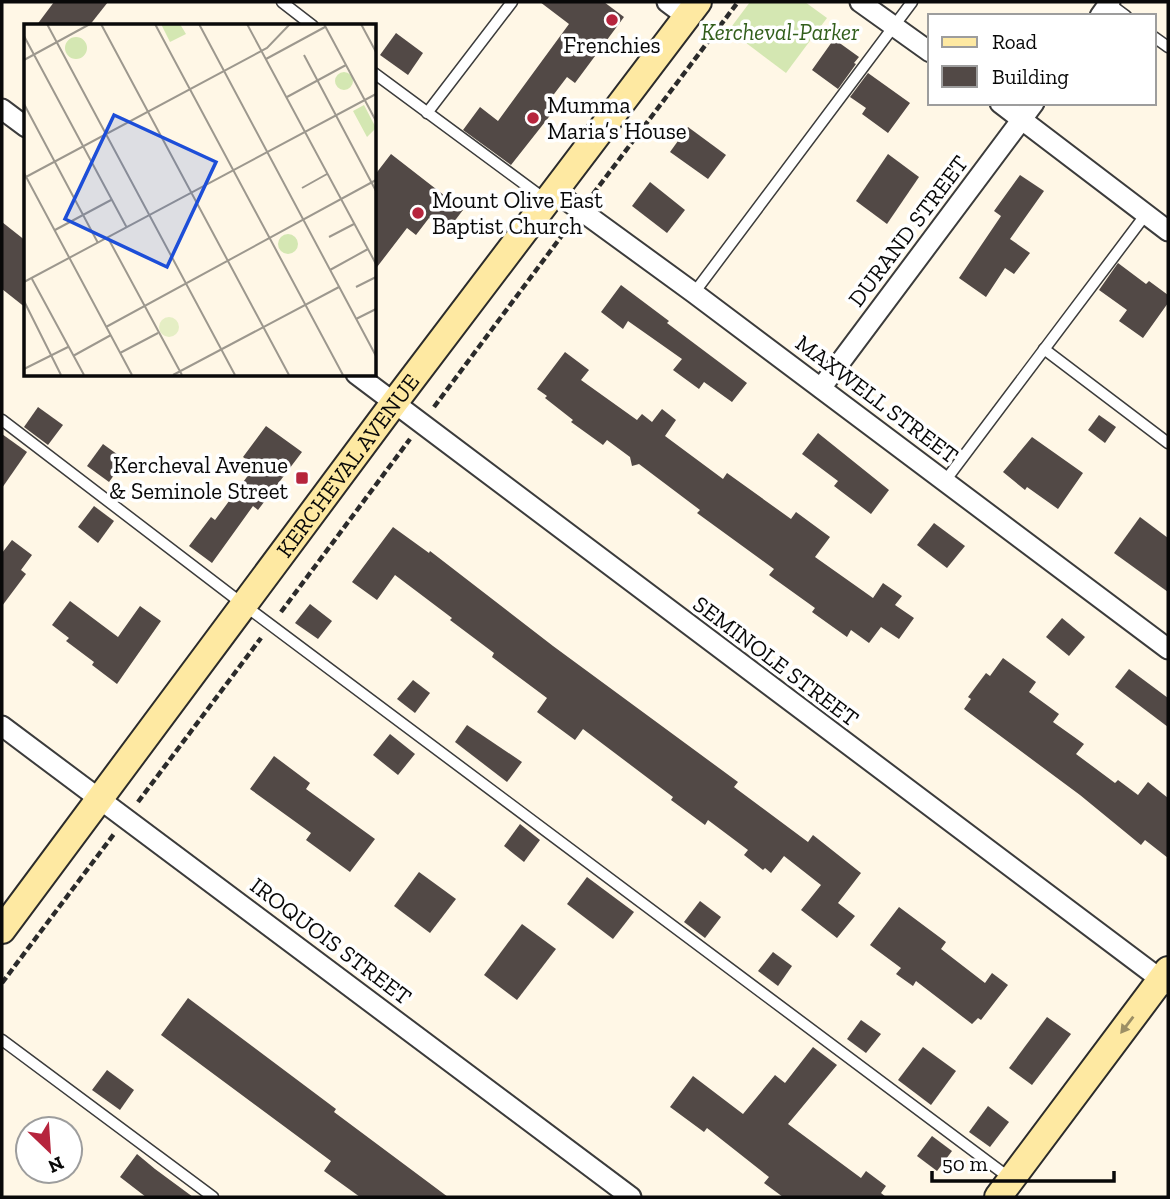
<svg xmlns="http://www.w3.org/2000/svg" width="1170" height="1199" viewBox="0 0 1170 1199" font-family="'Zilla Slab',serif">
  <rect width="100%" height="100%" fill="#fff7e6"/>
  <polygon fill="#d4e7b2" points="750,2 805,2 827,18 786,73 729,30"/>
  <g fill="#524946">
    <polygon points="54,2 108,2 89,26 36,26"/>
    <polygon points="540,2 604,2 624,17 575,83 567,77 548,102 556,108 511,165 463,130 480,107 498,121 569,24"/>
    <polygon points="396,33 423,53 408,75 380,55"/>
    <polygon points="834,39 859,57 854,63 856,64 838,89 812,70"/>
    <polygon points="868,73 910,103 888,133 862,114 866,108 850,97"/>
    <polygon points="688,127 726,155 708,179 670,152"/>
    <polygon points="391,154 463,210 450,227 436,216 433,221 429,218 416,235 407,228 374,271 374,176"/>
    <polygon points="888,154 919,177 887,224 856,201"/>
    <polygon points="1020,175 1044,191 1010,239 1030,253 1014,274 1005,268 986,297 959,278 1001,216 994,211"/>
    <polygon points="650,182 685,210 667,233 632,206"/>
    <polygon points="2,222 26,241 26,308 2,289"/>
    <polygon points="1118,263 1146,284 1149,281 1168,295 1168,303 1143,338 1119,321 1127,310 1099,290"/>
    <polygon points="621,285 669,321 667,323 747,383 732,402 704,382 699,389 673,370 682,359 628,321 623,329 601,312"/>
    <polygon points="565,352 589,370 581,380 637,420 642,414 652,422 662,409 676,420 665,436 723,479 727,473 791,519 796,512 830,537 815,557 873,598 883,583 902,596 895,605 914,618 899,639 881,627 869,643 851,630 847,637 812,612 815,608 769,575 774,569 697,513 700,510 639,464 632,466 630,457 607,440 603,445 571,422 573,420 545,398 547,396 537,389"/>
    <polygon points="38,407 63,425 48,445 24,427"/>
    <polygon points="1099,415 1116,427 1105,443 1088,430"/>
    <polygon points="266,426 302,452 258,510 253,506 212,563 189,546 211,517 215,520 255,466 243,457"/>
    <polygon points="818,433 889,490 871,514 834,486 838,481 802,454"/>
    <polygon points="2,434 27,452 2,488"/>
    <polygon points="1032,437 1083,473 1058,509 1027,487 1025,490 1003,472"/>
    <polygon points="103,444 125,460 109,482 87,466"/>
    <polygon points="94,506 114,521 98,543 78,527"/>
    <polygon points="1140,517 1168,538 1168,592 1114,553"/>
    <polygon points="934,523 965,546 947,568 917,545"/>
    <polygon points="393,527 429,553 430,551 553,646 738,782 734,787 808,842 813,835 861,873 838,903 855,916 837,938 801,910 821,885 784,856 771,873 765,868 763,870 744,855 748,850 708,820 705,825 671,800 673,797 583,729 575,740 537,712 547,698 492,657 494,653 450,620 452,618 395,575 377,600 352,582"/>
    <polygon points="12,540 32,555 21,570 26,574 2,606 2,553"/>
    <polygon points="70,601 118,637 140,606 161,621 117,684 92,665 94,662 66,641 69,638 52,625"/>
    <polygon points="310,604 332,621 318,639 295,623"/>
    <polygon points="1062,618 1085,637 1069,656 1046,637"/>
    <polygon points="1003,658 1036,682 1029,692 1059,714 1053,722 1084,744 1076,754 1115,783 1118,780 1138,795 1148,782 1168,798 1168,858 1145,840 1141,845 1080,795 964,709 971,699 968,697 986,673 990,676"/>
    <polygon points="1129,669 1168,698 1168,727 1115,687"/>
    <polygon points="413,680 430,693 415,713 397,699"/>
    <polygon points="467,725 522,762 507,782 455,742"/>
    <polygon points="390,734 415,754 398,775 373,755"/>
    <polygon points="274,756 310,783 306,789 375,839 350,872 306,840 311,833 250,789"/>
    <polygon points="520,824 540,840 524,862 504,846"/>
    <polygon points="419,872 456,899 430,933 394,906"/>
    <polygon points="587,877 634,912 613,939 567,904"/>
    <polygon points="700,901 721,917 705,938 684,922"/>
    <polygon points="899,907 946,942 941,949 985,983 992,973 1008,985 981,1020 978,1018 972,1024 916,981 913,986 896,974 901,968 870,945"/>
    <polygon points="522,924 556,949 517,1000 484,975"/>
    <polygon points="773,952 792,966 778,986 758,971"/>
    <polygon points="188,998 336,1109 334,1112 448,1197 360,1197 324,1171 331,1161 161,1035"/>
    <polygon points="1047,1017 1071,1034 1032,1085 1009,1068"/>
    <polygon points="861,1020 881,1034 866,1053 847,1039"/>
    <polygon points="813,1047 837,1065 788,1124 861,1178 866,1171 886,1186 881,1193 886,1197 783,1197 764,1183 769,1177 707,1128 704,1132 670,1107 693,1076 743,1114 775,1075 785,1083"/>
    <polygon points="923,1047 956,1071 931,1105 898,1080"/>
    <polygon points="107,1070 134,1090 120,1110 92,1090"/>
    <polygon points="988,1106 1009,1122 990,1147 969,1132"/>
    <polygon points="932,1136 952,1151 937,1171 917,1156"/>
    <polygon points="137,1154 155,1169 193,1197 146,1197 120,1177"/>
  </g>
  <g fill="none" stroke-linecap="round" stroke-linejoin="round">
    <g stroke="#3c3c3c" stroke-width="13">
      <g id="lane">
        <polyline points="282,2 313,26"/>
        <polyline points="1107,2 1126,16"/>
        <polyline points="1154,37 1168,47"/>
        <polyline points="374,73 546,200"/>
        <polyline points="427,113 512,2"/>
        <polyline points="694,293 912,2"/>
        <polyline points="1044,349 1168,443"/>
        <polyline points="2,420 244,605 1011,1179"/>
        <polyline points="945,481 1146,214"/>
        <polyline points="2,1040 213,1197"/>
      </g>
    </g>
    <g stroke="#3c3c3c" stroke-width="23">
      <g id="street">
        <polyline points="667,2 687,17"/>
        <polyline points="860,2 930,52"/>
        <polyline points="1100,16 1110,2"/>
        <polyline points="1000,103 1168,231"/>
        <polyline points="2,109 26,127"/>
        <polyline points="554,191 694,293 1168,649"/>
        <polyline points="356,374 1168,985"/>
        <polyline points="821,388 1034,103"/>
        <polyline points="2,726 631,1197"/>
      </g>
    </g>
    <g stroke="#2b2b2b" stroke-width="30">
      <g id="secondary">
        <path id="s1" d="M2 930 394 403 698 2"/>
        <polyline points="998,1197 1168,970"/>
      </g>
    </g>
    <g stroke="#2b2b2b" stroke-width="4.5" stroke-dasharray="7 3.5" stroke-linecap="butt">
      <polyline points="593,194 738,2"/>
      <polyline points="434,407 569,226"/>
      <polyline points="281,612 410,439"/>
      <polyline points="138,802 261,638"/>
      <polyline points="2,983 114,834"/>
    </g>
    <use href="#lane" stroke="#fff" stroke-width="10"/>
    <use href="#street" stroke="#fff" stroke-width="19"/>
    <use href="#secondary" stroke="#fee9a2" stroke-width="26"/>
  </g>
  <defs><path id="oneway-solid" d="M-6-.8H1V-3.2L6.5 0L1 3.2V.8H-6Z" transform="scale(1.75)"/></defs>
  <use fill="#9c8f65" href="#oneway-solid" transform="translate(1127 1025) rotate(127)"/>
  <g fill="#b6253d" stroke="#fff" stroke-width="2.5">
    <circle cx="612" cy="20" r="7"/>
    <circle cx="533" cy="118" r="7"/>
    <circle cx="418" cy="213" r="7"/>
    <rect x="295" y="471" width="14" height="14" rx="3.5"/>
  </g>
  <g text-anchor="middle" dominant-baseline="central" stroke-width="7" stroke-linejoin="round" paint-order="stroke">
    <g font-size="23" font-style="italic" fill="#325f1c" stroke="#fff">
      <text x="780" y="32">Kercheval-Parker</text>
    </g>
    <g font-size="23" fill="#090909" stroke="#fff" text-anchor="start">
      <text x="612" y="45" text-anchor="middle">Frenchies</text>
      <text x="547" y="105">Mumma<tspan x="547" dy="26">Maria’s House</tspan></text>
      <text x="432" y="200">Mount Olive East<tspan x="432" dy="26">Baptist Church</tspan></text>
      <text x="288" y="465" text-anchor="end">Kercheval Avenue<tspan x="288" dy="26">&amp; Seminole Street</tspan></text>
    </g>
    <g font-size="23" fill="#090909" stroke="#fff">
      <text transform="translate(908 231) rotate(-53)">DURAND STREET</text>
      <text transform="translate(877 399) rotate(37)">MAXWELL STREET</text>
      <text stroke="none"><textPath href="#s1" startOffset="579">KERCHEVAL AVENUE</textPath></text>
      <text transform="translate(776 661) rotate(37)">SEMINOLE STREET</text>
      <text transform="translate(331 941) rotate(37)">IROQUOIS STREET</text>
    </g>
  </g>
  <g transform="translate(24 24)">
    <rect width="352" height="352" fill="#fff7e6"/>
    <path d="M137 0H156L162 10 146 18ZM41 24a11 11 0 1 1 22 0a11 11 0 1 1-22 0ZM311 57a9 9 0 1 1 18 0a9 9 0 1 1-18 0ZM340 81 352 104 343 113 329 87ZM254 220a10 10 0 1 1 20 0a10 10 0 1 1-20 0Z" fill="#d4e7b2"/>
    <path d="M135 303a10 10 0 1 1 20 0a10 10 0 1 1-20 0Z" fill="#e5eec4"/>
    <path fill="none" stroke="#9d988e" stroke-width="2" d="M23 0 211 351M77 0 265 351M131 0 319 351M175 0 352 332M223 0 352 240M300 0 352 97M337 0 352 28M0 12 103 204M280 31 352 167M242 35 301 3M0 36 66 0M263 73 322 41M0 80 74 219M0 149 108 351M0 154 243 24 266 0M278 164 303 150M31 206 87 176M305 213 330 200M84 214 158 351M306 246 344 225M8 255 60 351M0 258 352 70M332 263 352 253M0 277 37 351M332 295 352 285M82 303 352 156M96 329 134 309M49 332 87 311M0 345 44 323M149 351 315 263"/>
    <path fill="#1d4ed8" fill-opacity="0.15" stroke="#1d4ed8" stroke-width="3.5" d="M90 91 192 138 143 243 41 195Z"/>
    <rect width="352" height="352" fill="none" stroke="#090909" stroke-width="3.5"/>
  </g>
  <rect width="1170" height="1199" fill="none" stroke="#090909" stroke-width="7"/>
  <rect x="928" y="14" width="228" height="91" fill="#ffffff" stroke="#9d9d9d" stroke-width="2"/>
  <rect x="942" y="37" width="35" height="10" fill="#fee9a2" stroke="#9d9d9d" stroke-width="2"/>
  <text x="992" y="49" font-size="21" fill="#090909">Road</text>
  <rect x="942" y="66" width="35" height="21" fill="#524946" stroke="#9d9d9d" stroke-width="2"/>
  <text x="992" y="84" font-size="21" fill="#090909">Building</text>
  <g transform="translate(49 1150) rotate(155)"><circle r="33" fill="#ffffff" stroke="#9d9d9d" stroke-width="2"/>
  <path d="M0-5L12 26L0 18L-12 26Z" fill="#b6253d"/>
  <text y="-10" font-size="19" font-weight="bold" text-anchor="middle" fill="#090909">N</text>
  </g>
  <path d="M932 1171v10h182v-10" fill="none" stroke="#090909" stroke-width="3.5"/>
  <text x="942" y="1171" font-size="21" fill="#090909" stroke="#ffffff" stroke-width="5" paint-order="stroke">50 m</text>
</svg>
